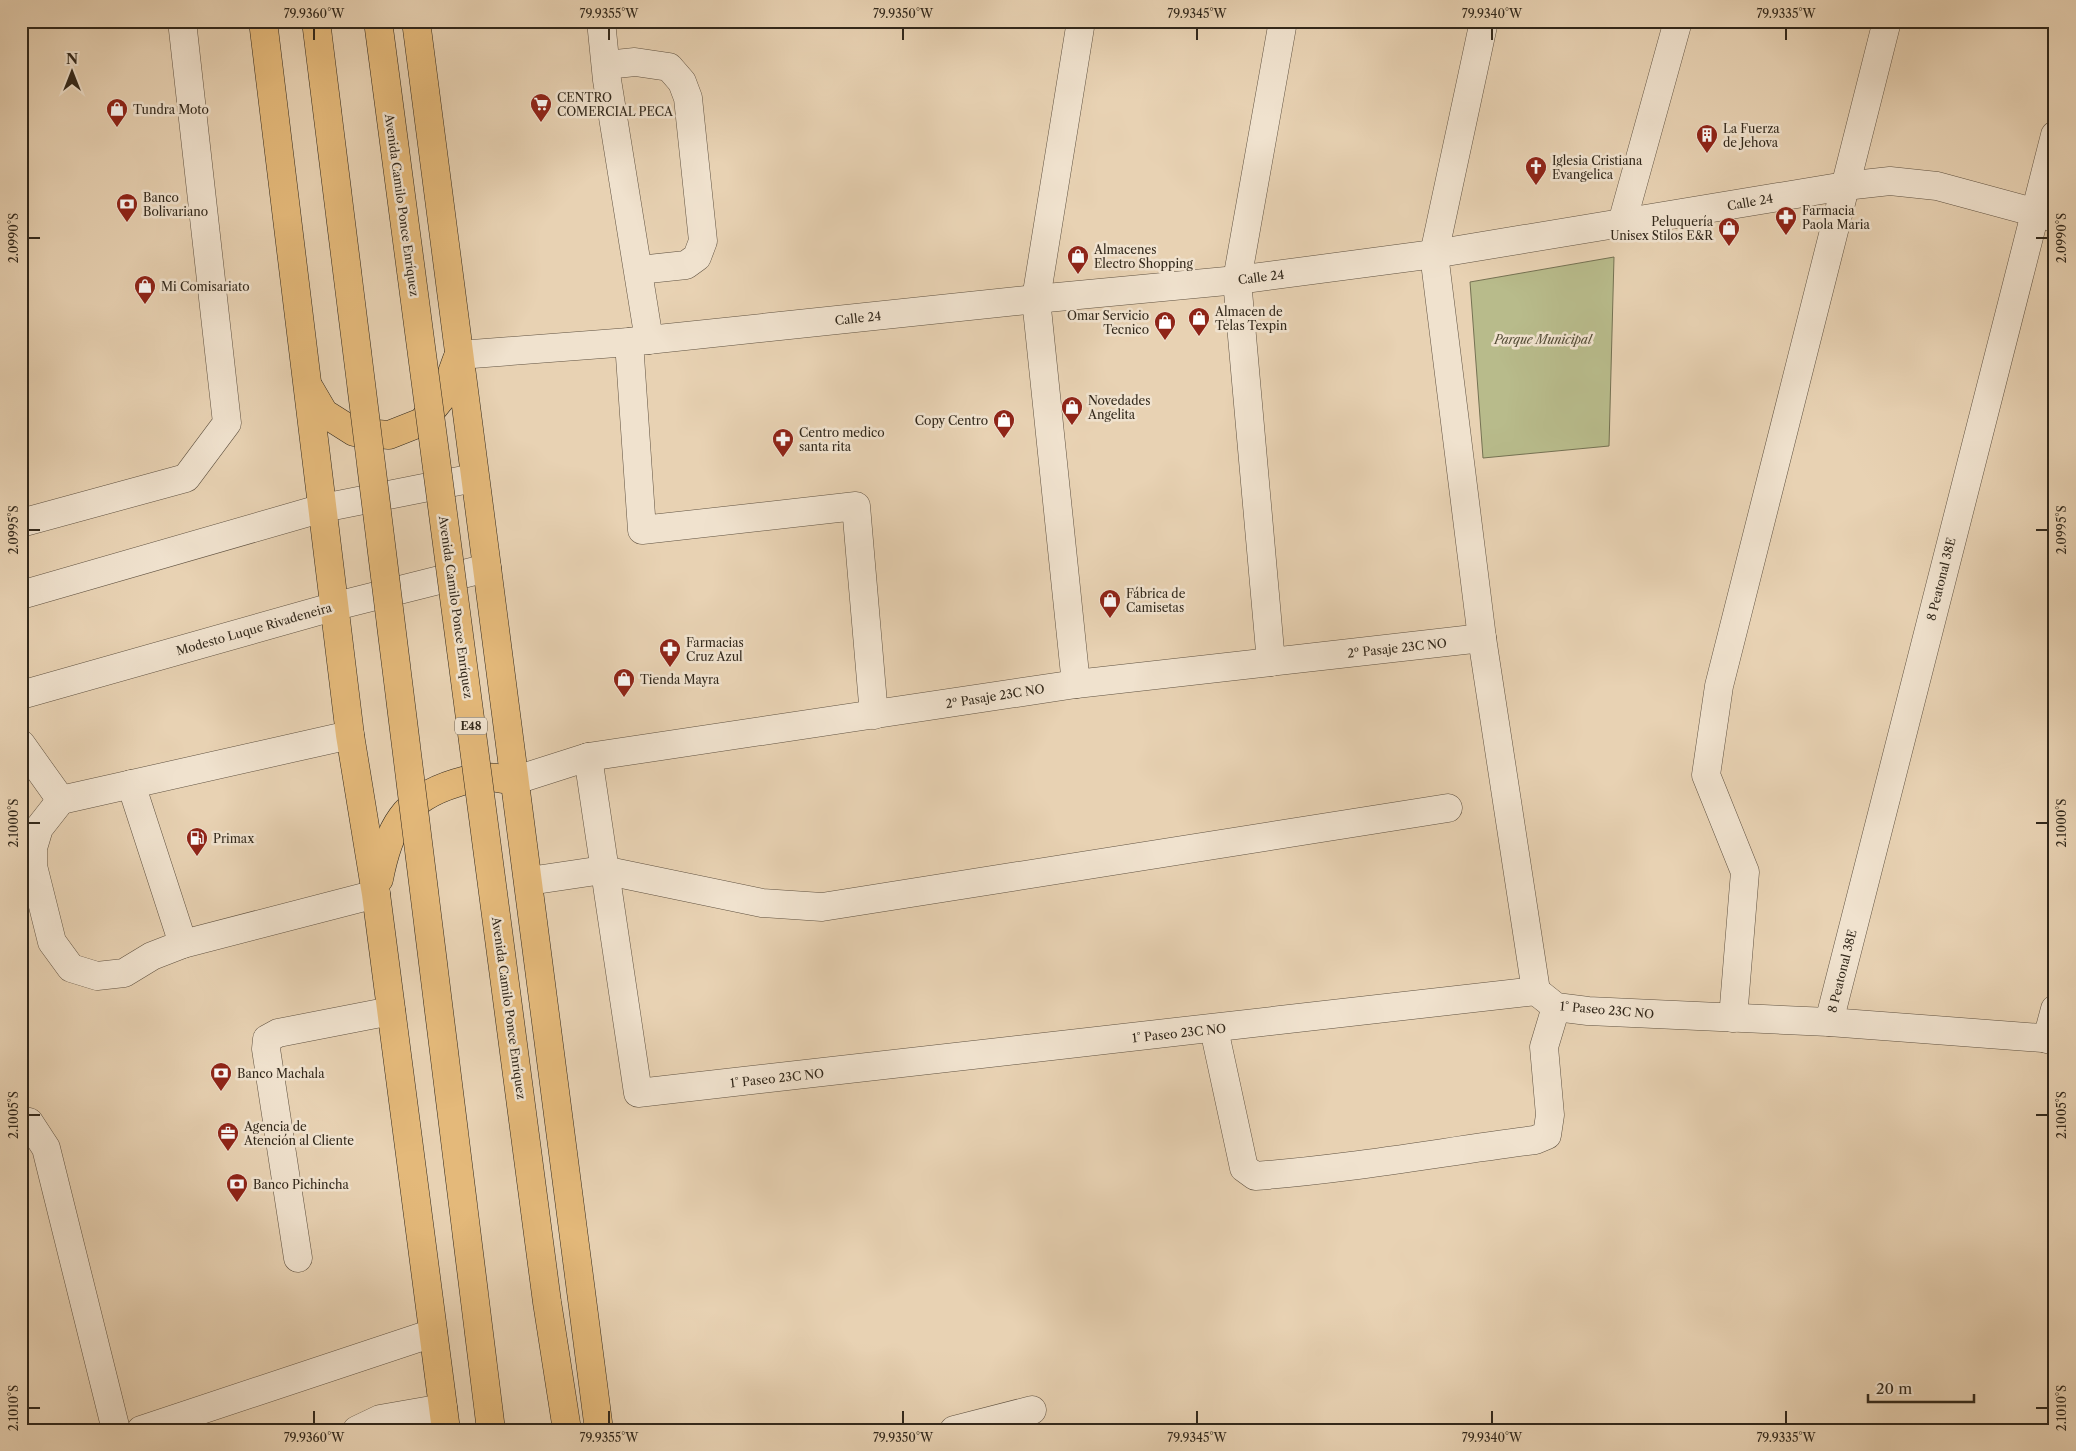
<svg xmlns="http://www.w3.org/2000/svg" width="2076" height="1451" viewBox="0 0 2076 1451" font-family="'Libre Caslon Text',serif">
  <rect width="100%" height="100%" fill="#e8d2b3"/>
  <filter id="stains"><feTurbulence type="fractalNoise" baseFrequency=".004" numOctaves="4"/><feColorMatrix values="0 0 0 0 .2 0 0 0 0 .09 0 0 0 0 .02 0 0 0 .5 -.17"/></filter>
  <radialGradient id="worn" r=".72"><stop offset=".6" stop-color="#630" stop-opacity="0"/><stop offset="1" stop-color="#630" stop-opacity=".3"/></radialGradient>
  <polygon fill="#b8bb8b" stroke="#757253" points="1614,257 1609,446 1483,458 1470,282"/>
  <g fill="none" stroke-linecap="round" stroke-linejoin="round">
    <g stroke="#605241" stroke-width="29">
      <g id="minor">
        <polyline points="601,21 607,80 649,340"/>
        <polyline points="1484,21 1434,254 1482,638 1536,991"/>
        <polyline points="606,65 635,62 669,67 682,82 688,98 703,241 697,257 686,265 639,270"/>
        <polyline points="1622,223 1678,21"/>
        <polyline points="629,342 642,530 856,506 874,715"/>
        <polyline points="459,355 629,342 1036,299 1237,280 1434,254 1845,186 1890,181 1937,186 2055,218"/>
        <polyline points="21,523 186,478 227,423 182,21"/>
        <polyline points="21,595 323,508 474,478"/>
        <polyline points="1271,662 1237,280 1283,21"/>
        <polyline points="1076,684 1036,299 1081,21"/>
        <polyline points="21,695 336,606 487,568"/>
        <polyline points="21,744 61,800 350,735"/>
        <polyline points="588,757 638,1093 1536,991 1556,1007 1588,1011 1829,1022 2055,1039"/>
        <polyline points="513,781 588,757 1076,684 1482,638"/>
        <polyline points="131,784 183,944"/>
        <polyline points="61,800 39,828 33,848 33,866 52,942 71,968 97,976 124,973 152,956 183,944 376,894"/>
        <polyline points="529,881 603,870 762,903 822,907 1448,808"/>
        <polyline points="1733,1018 1745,872 1706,775 1719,686 1887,21"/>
        <polyline points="1829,1022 2055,135"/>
        <path d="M1214 1029 1244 1168 1255 1176C1349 1169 1442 1152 1535 1140L1547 1135 1550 1115 1544 1047 1556 1007"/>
        <polyline points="2047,1039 2055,1009"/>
        <polyline points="21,1120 29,1122 46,1148 116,1430"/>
        <polyline points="298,1258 266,1049 267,1039 278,1033 391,1011"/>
        <polyline points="141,1430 433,1333"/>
        <polyline points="357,1430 380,1419 443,1408"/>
        <polyline points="954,1430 1032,1410"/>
      </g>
    </g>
    <g stroke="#32281b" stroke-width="29">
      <g id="major">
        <polyline points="263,21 350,735 376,894 446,1430"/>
        <polyline points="416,21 599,1430"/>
        <polyline points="310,389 324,413 354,432 389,435 422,422 444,395 457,359"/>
        <path d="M379 879C389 828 403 799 456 783 472 778 486 775 502 779"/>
      </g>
    </g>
    <use href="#minor" stroke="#f0e2ce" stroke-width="28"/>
    <use href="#major" stroke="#e4b97a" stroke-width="28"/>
    <g stroke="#32281b" stroke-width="29" stroke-linecap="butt">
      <g id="major-bridge">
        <polyline points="316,21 491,1430"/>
        <polyline points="378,21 547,1302 567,1430"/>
      </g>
    </g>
    <use href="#major-bridge" stroke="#e4b97a" stroke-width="28"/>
  </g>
  <path fill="none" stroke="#32281b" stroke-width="2" d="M314 28V40M609 28V40M903 28V40M1197 28V40M1492 28V40M1786 28V40M28 238H40M2036 238H2048M28 530H40M2036 530H2048M28 823H40M2036 823H2048M28 1115H40M2036 1115H2048M28 1408H40M2036 1408H2048M314 1411V1424M609 1411V1424M903 1411V1424M1197 1411V1424M1492 1411V1424M1786 1411V1424"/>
  <defs>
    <g id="supermarket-pin" transform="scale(1.125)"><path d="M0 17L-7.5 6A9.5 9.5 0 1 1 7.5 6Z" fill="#8f2418" stroke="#f0e2ce"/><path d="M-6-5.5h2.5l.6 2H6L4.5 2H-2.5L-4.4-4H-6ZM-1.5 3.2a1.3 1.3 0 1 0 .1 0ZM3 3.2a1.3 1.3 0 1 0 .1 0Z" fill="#fff"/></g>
    <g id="shop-pin" transform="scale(1.125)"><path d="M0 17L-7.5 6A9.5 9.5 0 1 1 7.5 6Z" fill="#8f2418" stroke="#f0e2ce"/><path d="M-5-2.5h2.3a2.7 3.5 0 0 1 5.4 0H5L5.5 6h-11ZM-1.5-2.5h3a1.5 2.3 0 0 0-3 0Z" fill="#fff"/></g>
    <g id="building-pin" transform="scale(1.125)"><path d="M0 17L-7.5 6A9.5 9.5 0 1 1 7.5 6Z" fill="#8f2418" stroke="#f0e2ce"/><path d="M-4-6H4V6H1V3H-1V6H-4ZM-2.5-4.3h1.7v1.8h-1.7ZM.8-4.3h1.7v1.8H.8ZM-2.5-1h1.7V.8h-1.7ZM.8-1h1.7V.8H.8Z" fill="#fff"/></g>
    <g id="church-pin" transform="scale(1.125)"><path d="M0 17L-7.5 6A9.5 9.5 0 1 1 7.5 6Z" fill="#8f2418" stroke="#f0e2ce"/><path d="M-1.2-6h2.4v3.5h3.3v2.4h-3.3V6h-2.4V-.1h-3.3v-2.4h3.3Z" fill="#fff"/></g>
    <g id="bank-pin" transform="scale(1.125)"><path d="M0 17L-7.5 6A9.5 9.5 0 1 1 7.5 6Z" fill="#8f2418" stroke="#f0e2ce"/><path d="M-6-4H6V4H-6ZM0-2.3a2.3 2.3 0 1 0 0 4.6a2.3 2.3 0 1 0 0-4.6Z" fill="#fff"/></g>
    <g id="pharmacy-pin" transform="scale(1.125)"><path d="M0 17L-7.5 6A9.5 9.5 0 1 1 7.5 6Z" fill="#8f2418" stroke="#f0e2ce"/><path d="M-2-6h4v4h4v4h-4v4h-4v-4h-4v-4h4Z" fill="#fff"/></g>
    <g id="fuel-pin" transform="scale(1.125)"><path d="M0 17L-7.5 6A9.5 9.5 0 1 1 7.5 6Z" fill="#8f2418" stroke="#f0e2ce"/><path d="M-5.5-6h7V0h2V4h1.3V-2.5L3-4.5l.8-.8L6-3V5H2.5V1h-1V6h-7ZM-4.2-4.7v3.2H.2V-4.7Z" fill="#fff"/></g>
    <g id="office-pin" transform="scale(1.125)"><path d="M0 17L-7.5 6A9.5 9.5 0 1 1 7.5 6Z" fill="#8f2418" stroke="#f0e2ce"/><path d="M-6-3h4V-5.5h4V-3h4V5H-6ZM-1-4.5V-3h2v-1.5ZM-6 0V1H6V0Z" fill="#fff"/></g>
  </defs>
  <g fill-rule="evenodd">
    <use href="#supermarket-pin" x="541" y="104"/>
    <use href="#shop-pin" x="117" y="109"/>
    <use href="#building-pin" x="1707" y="135"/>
    <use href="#church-pin" x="1536" y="167"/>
    <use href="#bank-pin" x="127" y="204"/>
    <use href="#pharmacy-pin" x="1786" y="217"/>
    <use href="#shop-pin" x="1729" y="228"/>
    <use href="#shop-pin" x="1078" y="256"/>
    <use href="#shop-pin" x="145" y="286"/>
    <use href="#shop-pin" x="1199" y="318"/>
    <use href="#shop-pin" x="1165" y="322"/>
    <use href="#shop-pin" x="1072" y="407"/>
    <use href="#shop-pin" x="1004" y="420"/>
    <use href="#pharmacy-pin" x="783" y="439"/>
    <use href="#shop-pin" x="1110" y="600"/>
    <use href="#pharmacy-pin" x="670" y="649"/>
    <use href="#shop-pin" x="624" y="679"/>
    <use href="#fuel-pin" x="197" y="838"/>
    <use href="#bank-pin" x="221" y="1073"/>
    <use href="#office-pin" x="228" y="1133"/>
    <use href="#bank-pin" x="237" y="1184"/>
  </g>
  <g text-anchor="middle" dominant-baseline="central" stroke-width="5" stroke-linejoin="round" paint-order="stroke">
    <rect fill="#f0e2ce" stroke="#6b6051" stroke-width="1" x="455" y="717.5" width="32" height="17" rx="4"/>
    <g font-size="11" font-weight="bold" fill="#32281b">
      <text x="471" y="726">E48</text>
    </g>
    <g font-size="12" fill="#32281b" stroke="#f0e2ce" text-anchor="start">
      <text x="557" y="97">CENTRO<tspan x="557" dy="14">COMERCIAL PECA</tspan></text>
      <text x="133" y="109">Tundra Moto</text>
      <text x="1723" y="128">La Fuerza<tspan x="1723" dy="14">de Jehova</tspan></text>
      <text x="1552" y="160">Iglesia Cristiana<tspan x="1552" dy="14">Evangelica</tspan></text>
      <text x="143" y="197">Banco<tspan x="143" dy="14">Bolivariano</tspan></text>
      <text x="1802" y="210">Farmacia<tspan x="1802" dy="14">Paola Maria</tspan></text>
      <text x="1713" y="221" text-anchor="end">Peluquería<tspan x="1713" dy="14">Unisex Stilos E&amp;R</tspan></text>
      <text x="1094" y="249">Almacenes<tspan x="1094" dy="14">Electro Shopping</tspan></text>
      <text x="161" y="286">Mi Comisariato</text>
      <text x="1215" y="311">Almacen de<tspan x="1215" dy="14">Telas Texpin</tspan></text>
      <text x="1149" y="315" text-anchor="end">Omar Servicio<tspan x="1149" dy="14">Tecnico</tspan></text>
      <text x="1088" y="400">Novedades<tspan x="1088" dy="14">Angelita</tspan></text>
      <text x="988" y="420" text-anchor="end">Copy Centro</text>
      <text x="799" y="432">Centro medico<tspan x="799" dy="14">santa rita</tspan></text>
      <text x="1126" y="593">Fábrica de<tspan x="1126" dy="14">Camisetas</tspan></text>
      <text x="686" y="642">Farmacias<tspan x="686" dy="14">Cruz Azul</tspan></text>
      <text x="640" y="679">Tienda Mayra</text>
      <text x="213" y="838">Primax</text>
      <text x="237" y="1073">Banco Machala</text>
      <text x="244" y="1126">Agencia de<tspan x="244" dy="14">Atención al Cliente</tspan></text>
      <text x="253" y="1184">Banco Pichincha</text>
    </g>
    <g font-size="12" fill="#32281b" stroke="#f0e2ce">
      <text transform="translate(1750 202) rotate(-10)">Calle 24</text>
      <text transform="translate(402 205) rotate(82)">Avenida Camilo Ponce Enríquez</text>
      <text transform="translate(1261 277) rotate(-7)">Calle 24</text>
      <text transform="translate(858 318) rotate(-6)">Calle 24</text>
      <text transform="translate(1941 579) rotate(-76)">8 Peatonal 38E</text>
      <text transform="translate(456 607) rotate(82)">Avenida Camilo Ponce Enríquez</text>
      <text transform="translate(254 629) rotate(-16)">Modesto Luque Rivadeneira</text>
      <text transform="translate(1397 648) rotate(-6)">2º Pasaje 23C NO</text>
      <text transform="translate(995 696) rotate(-9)">2º Pasaje 23C NO</text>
      <text transform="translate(1842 971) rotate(-76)">8 Peatonal 38E</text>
      <text transform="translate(509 1008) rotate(82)">Avenida Camilo Ponce Enríquez</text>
      <text transform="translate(1607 1010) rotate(5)">1° Paseo 23C NO</text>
      <text transform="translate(1179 1033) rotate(-6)">1° Paseo 23C NO</text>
      <text transform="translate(777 1078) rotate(-6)">1° Paseo 23C NO</text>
    </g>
    <g font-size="12" font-style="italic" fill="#544d37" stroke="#f0e2ce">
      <text x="1543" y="339">Parque Municipal</text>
    </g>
  </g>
  <rect width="2076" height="1451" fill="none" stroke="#e8d2b3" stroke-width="55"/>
  <g transform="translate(72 72)" stroke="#f0e2ce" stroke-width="4" paint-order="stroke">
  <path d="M0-4L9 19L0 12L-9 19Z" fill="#32281b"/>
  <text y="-8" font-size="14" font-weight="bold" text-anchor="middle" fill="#32281b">N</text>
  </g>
  <path d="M1868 1394v8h106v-8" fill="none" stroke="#32281b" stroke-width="2.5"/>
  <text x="1876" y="1394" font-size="15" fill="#32281b" stroke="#f0e2ce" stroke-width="4" paint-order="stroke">20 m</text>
  <rect x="28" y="28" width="2020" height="1396" fill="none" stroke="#32281b" stroke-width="2"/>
  <g font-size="12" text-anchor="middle" fill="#32281b">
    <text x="314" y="18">79.9360°W</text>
    <text x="609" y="18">79.9355°W</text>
    <text x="903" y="18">79.9350°W</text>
    <text x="1197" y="18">79.9345°W</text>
    <text x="1492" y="18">79.9340°W</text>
    <text x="1786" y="18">79.9335°W</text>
    <text transform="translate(14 238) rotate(-90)" y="4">2.0990°S</text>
    <text transform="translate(2062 238) rotate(-90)" y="4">2.0990°S</text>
    <text transform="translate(14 530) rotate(-90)" y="4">2.0995°S</text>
    <text transform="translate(2062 530) rotate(-90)" y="4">2.0995°S</text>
    <text transform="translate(14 823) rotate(-90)" y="4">2.1000°S</text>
    <text transform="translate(2062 823) rotate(-90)" y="4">2.1000°S</text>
    <text transform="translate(14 1115) rotate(-90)" y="4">2.1005°S</text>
    <text transform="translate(2062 1115) rotate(-90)" y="4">2.1005°S</text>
    <text transform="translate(14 1408) rotate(-90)" y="4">2.1010°S</text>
    <text transform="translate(2062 1408) rotate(-90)" y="4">2.1010°S</text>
    <text x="314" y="1442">79.9360°W</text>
    <text x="609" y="1442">79.9355°W</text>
    <text x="903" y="1442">79.9350°W</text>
    <text x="1197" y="1442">79.9345°W</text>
    <text x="1492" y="1442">79.9340°W</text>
    <text x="1786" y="1442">79.9335°W</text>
  </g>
  <rect width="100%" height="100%" filter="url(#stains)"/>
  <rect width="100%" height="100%" fill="url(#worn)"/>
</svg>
